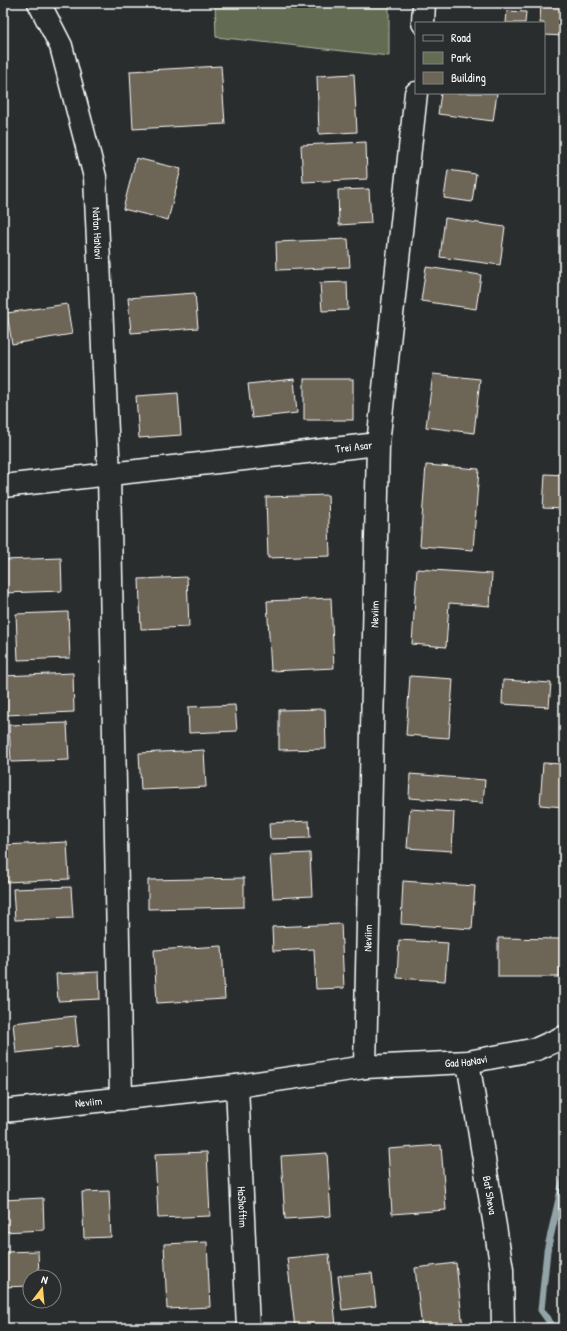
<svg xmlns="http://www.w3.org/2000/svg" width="567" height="1331" viewBox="0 0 567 1331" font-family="'Patrick Hand',sans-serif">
  <rect width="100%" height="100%" fill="#2a2d2e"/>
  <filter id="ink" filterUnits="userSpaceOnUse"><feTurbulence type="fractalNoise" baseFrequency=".025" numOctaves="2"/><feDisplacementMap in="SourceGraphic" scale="8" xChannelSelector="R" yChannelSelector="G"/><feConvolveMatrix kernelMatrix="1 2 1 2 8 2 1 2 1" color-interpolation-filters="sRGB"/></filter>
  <g filter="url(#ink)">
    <polygon fill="#646c52" stroke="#b2b6a8" points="215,3 389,3 389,56 216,37"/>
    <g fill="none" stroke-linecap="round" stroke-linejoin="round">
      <polyline stroke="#92a4a7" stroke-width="7" points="554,1328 541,1310 547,1251 564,1177"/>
    </g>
    <g fill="#6d6555" stroke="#fff">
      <polygon points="503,3 515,3 514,7"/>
      <polygon points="541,3 564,3 564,36 544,35 544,23 540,23"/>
      <polygon points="507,11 526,12 525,23 506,23"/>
      <polygon points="221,66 225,124 133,129 130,71"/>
      <polygon points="354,74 357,132 319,134 317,76"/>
      <polygon points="441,93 497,93 493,121 438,114"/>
      <polygon points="366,142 367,179 303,182 301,145"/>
      <polygon points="136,158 181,169 168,220 123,209"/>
      <polygon points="448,170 476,174 472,202 444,198"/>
      <polygon points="369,189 371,223 339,225 338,190"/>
      <polygon points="445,218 505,227 500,265 440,257"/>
      <polygon points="348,239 350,267 277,270 276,242"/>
      <polygon points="426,267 481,275 476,309 421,301"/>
      <polygon points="347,282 348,310 322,311 320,283"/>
      <polygon points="195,293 198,328 131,333 128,298"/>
      <polygon points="67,304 72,334 12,344 7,313"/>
      <polygon points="433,374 480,379 474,433 426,427"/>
      <polygon points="294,379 297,413 252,418 248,384"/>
      <rect x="304" y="379" width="49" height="41"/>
      <polygon points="178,393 181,435 139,438 136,396"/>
      <polygon points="426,465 479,469 473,550 420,546"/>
      <polygon points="545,474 564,475 564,509 543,508"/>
      <polygon points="328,495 330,556 268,558 266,497"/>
      <polygon points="61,558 62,591 3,593 3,560"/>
      <polygon points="417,569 492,574 490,606 449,603 446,647 412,644"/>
      <polygon points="187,577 189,627 141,629 139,579"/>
      <polygon points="331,598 334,668 271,671 267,601"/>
      <polygon points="68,612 70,658 18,660 16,614"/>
      <polygon points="73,673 74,712 5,715 3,676"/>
      <polygon points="410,676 453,679 449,738 406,735"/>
      <polygon points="503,680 551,683 549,707 502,704"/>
      <polygon points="235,705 237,731 189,733 188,707"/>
      <polygon points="325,709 326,749 279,750 279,710"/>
      <polygon points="67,723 69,760 11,762 9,725"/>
      <polygon points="204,750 206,787 141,790 139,753"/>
      <polygon points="543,763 564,764 564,807 540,805"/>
      <polygon points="410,774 485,780 483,803 409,798"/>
      <polygon points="410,809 454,812 452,851 407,848"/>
      <polygon points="309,821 310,838 270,839 269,823"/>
      <polygon points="67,842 69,879 6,882 4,845"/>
      <polygon points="310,853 312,896 273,898 270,855"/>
      <polygon points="244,878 244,907 148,909 148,880"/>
      <polygon points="403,881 475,886 472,929 401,924"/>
      <polygon points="71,887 73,918 15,920 13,889"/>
      <polygon points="341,924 344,988 316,989 314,949 273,951 272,927"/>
      <polygon points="498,938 560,939 560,977 498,977"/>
      <polygon points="399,940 448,943 445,981 397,978"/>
      <polygon points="222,946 225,999 157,1003 154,950"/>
      <polygon points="99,972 100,999 58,1001 56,974"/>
      <polygon points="75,1016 78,1046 16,1053 13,1023"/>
      <polygon points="441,1145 446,1210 392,1214 388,1149"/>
      <polygon points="207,1152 210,1216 158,1218 155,1154"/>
      <polygon points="327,1153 331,1216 285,1219 281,1156"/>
      <polygon points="109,1191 111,1237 84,1238 82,1192"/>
      <polygon points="43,1198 44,1230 3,1232 3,1200"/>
      <polygon points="207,1242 210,1307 167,1309 164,1244"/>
      <polygon points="38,1251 39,1277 30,1277 30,1286 3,1287 3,1252"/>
      <polygon points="329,1254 336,1326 295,1328 287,1258"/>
      <polygon points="456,1263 463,1328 422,1328 415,1268"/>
      <polygon points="372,1273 376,1306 342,1310 338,1276"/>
    </g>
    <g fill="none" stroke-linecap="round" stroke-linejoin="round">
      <g stroke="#fff" stroke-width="25">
        <g id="minor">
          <path id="s1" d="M39 3 61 46 95 177 109 474 121 1099"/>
          <polyline points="423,23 424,3"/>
          <path id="s2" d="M3 486 378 444"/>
          <path id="s3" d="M468 1062 502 1269 503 1328"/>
          <path id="s4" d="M365 1067 378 444 416 93"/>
          <path id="s5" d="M237 1086 248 1328"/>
          <path id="s6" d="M3 1111 237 1086 365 1067 468 1062 537 1049 564 1037"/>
        </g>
      </g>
      <use href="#minor" stroke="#2a2d2e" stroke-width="22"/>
    </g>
  </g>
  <g text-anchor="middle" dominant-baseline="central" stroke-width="3" stroke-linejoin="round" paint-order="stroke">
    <g font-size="11" fill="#fff" stroke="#2a2d2e">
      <text stroke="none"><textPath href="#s1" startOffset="240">Natan HaNavi</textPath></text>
      <text stroke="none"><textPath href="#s2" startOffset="353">Trei Asar</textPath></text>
      <text stroke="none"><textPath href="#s4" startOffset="453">Neviim</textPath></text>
      <text stroke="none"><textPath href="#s4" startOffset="129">Neviim</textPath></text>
      <text stroke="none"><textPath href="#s6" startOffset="466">Gad HaNavi</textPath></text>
      <text stroke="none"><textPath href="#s6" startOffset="86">Neviim</textPath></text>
      <text stroke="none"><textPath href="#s3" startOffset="135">Bat Sheva</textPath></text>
      <text stroke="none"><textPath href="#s5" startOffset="121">HaShoftim</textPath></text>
    </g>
  </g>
  <rect width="567" height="1331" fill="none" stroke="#2a2d2e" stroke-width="16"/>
  <rect x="8" y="8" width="551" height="1315" fill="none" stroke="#fff" stroke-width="1.5" filter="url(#ink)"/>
  <rect x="415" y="22" width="130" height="72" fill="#2a2d2e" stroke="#7f8182"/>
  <rect x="423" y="35" width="20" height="6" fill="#2a2d2e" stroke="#7f8182"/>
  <text x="451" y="42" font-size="12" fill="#ffffff">Road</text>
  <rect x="423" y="52" width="20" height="12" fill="#646c52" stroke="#7f8182"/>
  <text x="451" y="62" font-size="12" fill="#ffffff">Park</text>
  <rect x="423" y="72" width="20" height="12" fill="#6d6555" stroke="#7f8182"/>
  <text x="451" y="82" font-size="12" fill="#ffffff">Building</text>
  <g transform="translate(42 1289) rotate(16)"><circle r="19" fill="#2a2d2e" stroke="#7f8182"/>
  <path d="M0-3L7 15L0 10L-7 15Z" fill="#ffd166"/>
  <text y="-6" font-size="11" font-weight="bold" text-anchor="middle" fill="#ffffff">N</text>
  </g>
</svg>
